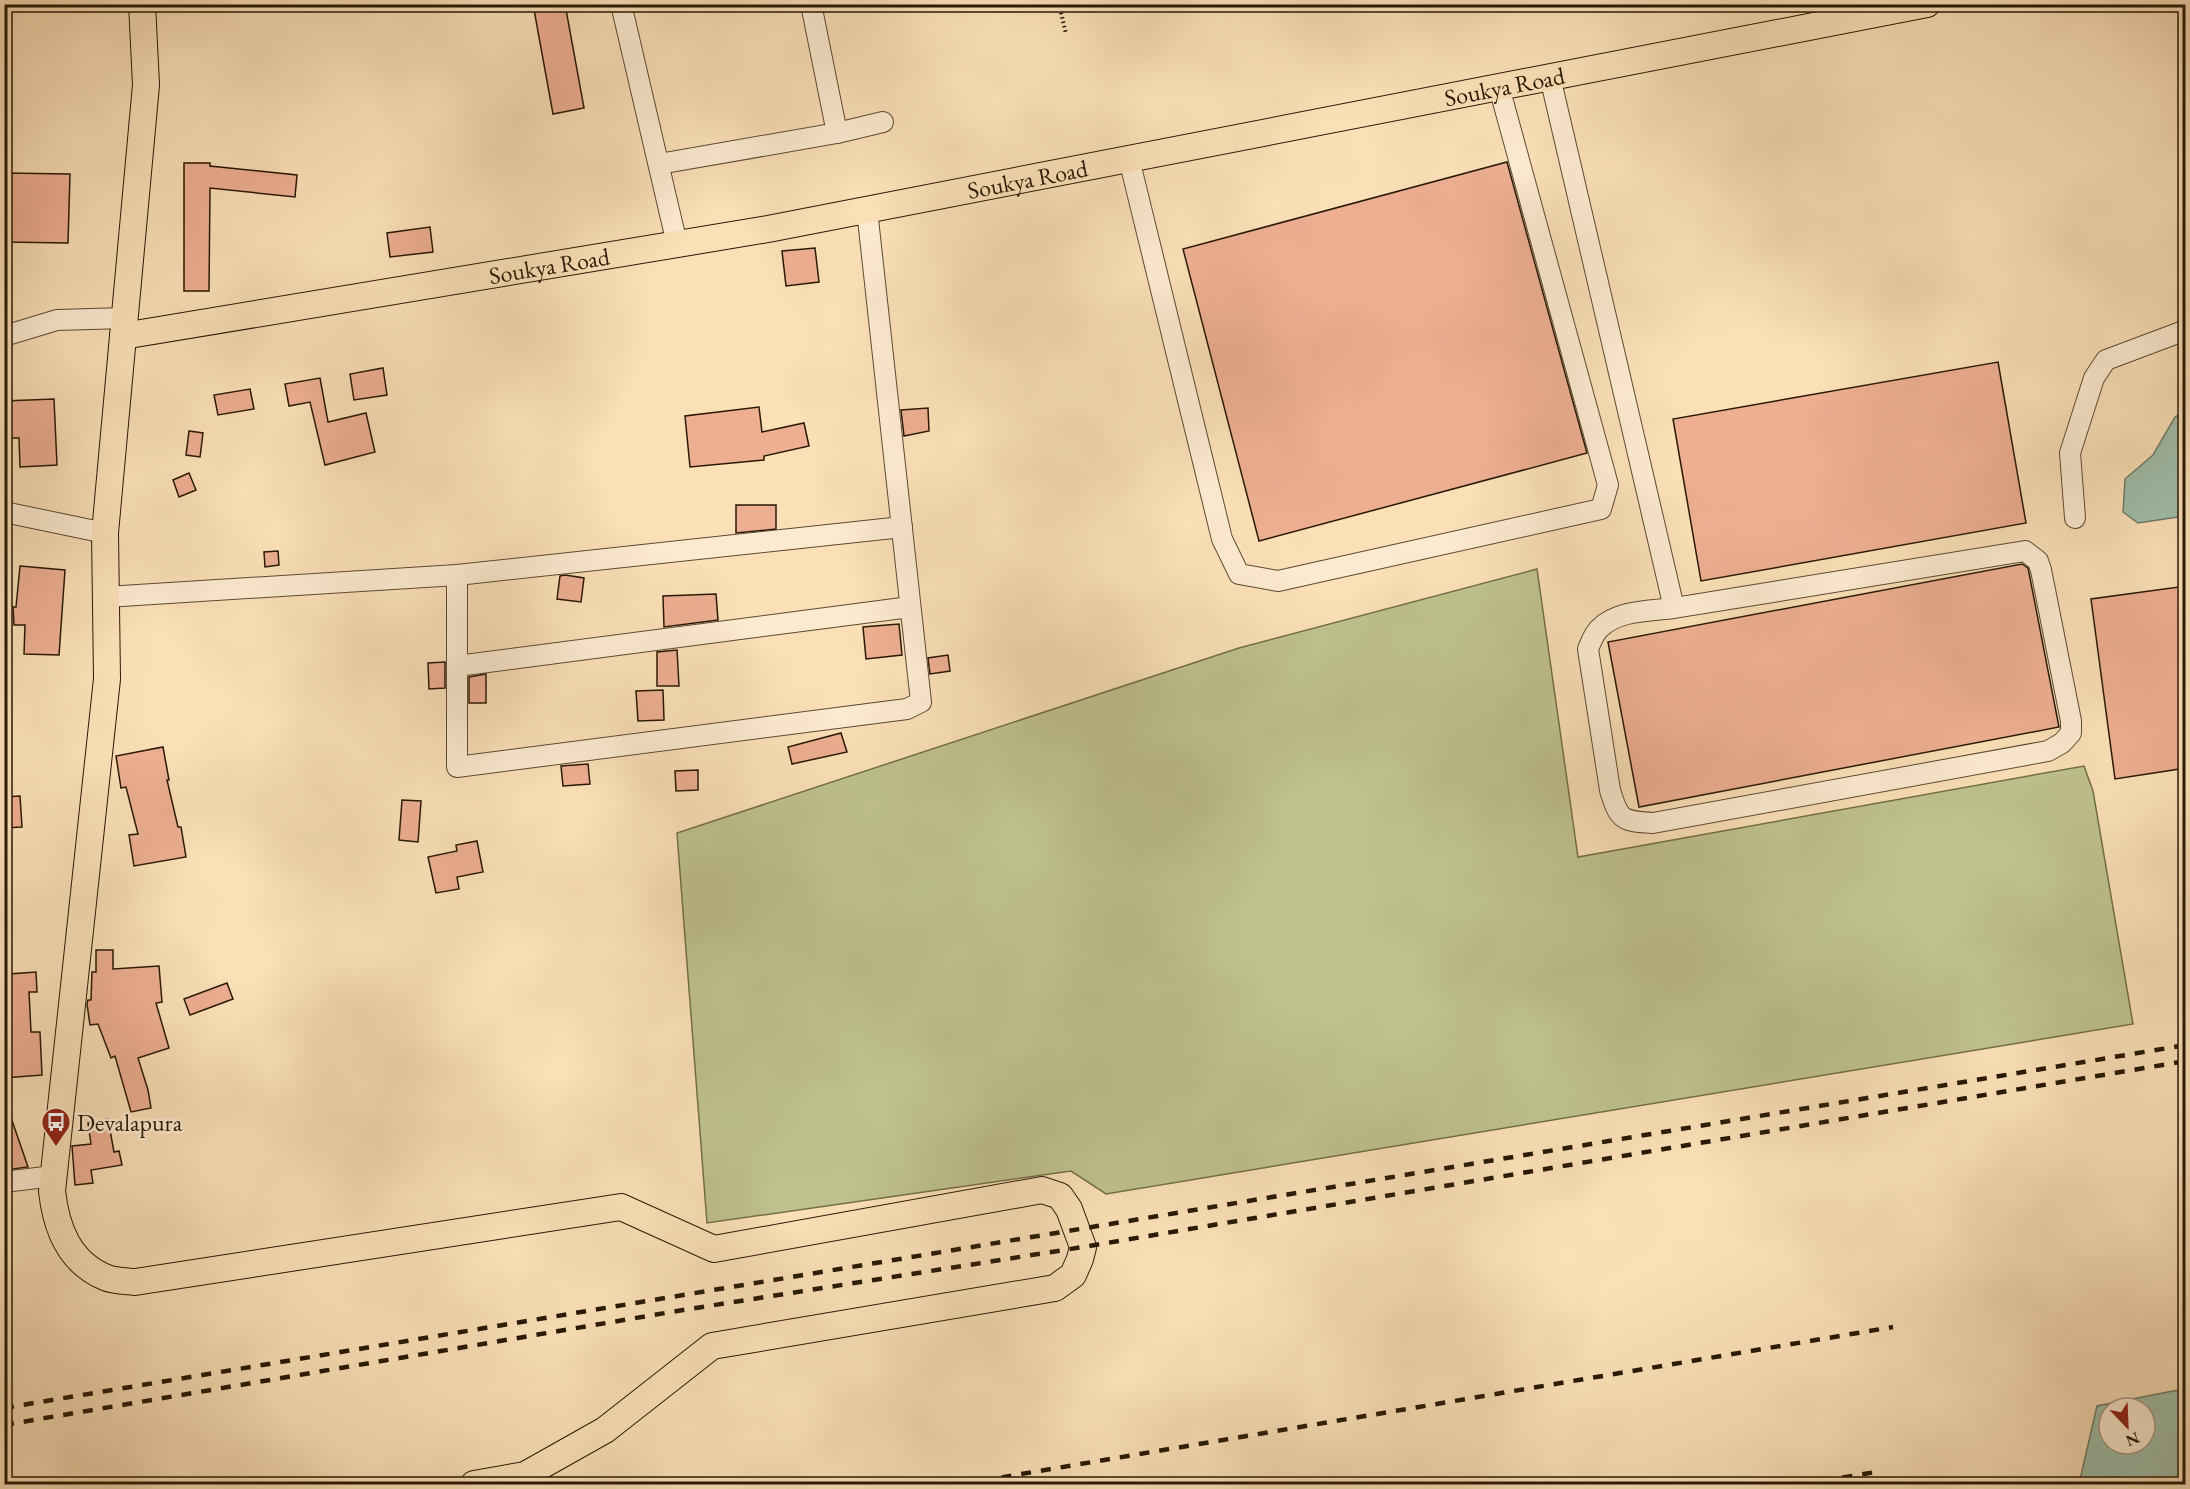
<svg xmlns="http://www.w3.org/2000/svg" width="2190" height="1489" viewBox="0 0 2190 1489" font-family="'EB Garamond',serif">
  <rect width="100%" height="100%" fill="#fadfb7"/>
  <filter id="stains"><feTurbulence type="fractalNoise" baseFrequency=".00333" numOctaves="4"/><feColorMatrix values="0 0 0 0 .2 0 0 0 0 .09 0 0 0 0 .02 0 0 0 .5 -.17"/></filter>
  <radialGradient id="worn" r=".72"><stop offset=".6" stop-color="#630" stop-opacity="0"/><stop offset="1" stop-color="#630" stop-opacity=".3"/></radialGradient>
  <polygon fill="#bec28e" stroke="#736e4a" stroke-width="1.5" points="1537,569 1578,857 2084,766 2093,791 2133,1024 1106,1194 1071,1171 707,1223 677,833 1239,648"/>
  <g fill="#9fbda9" stroke="#6f7b67" stroke-width="1.5" fill-rule="evenodd">
    <polygon points="2185,411 2185,513 2178,517 2138,523 2123,512 2125,479 2153,455 2175,417"/>
    <path d="M2183 1389 2186 1390 2185 1484H2079L2097 1406ZM2109 1408H2145V1444H2109Z"/>
  </g>
  <g fill="#edae92" stroke="#281905" stroke-width="1.5">
    <polygon points="533,4 565,4 584,108 553,114"/>
    <polygon points="1507,162 1587,453 1259,541 1183,249"/>
    <polygon points="184,163 210,163 210,166 297,175 295,197 210,188 209,291 184,291"/>
    <polygon points="4,173 70,174 68,243 4,242"/>
    <polygon points="430,227 433,252 390,257 387,233"/>
    <polygon points="815,248 819,282 786,286 782,251"/>
    <polygon points="1998,362 2026,523 1701,581 1673,419"/>
    <polygon points="383,368 387,395 354,400 350,374"/>
    <polygon points="320,378 328,422 366,413 375,452 325,465 310,402 289,406 285,384"/>
    <polygon points="250,389 254,409 218,415 214,395"/>
    <polygon points="54,399 57,465 20,467 19,438 4,438 4,401"/>
    <polygon points="759,407 762,432 804,423 809,446 764,456 764,460 690,467 685,416"/>
    <polygon points="928,408 929,431 904,436 901,410"/>
    <polygon points="189,431 203,433 200,457 186,455"/>
    <polygon points="189,473 196,490 179,497 173,480"/>
    <polygon points="736,505 776,505 776,529 736,533"/>
    <polygon points="278,551 279,565 265,567 264,552"/>
    <polygon points="2022,564 2028,568 2029,573 2059,727 1639,807 1608,642"/>
    <polygon points="20,566 65,570 59,655 24,654 25,625 14,625 13,607 16,607"/>
    <polygon points="565,575 584,578 581,602 557,599 560,576"/>
    <polygon points="2186,586 2186,768 2115,779 2091,599"/>
    <polygon points="716,594 718,620 664,627 663,596"/>
    <polygon points="899,624 902,655 866,659 863,627"/>
    <polygon points="677,650 679,686 657,686 657,652"/>
    <polygon points="948,655 950,671 930,674 928,658"/>
    <polygon points="445,662 445,688 429,689 428,663"/>
    <polygon points="486,674 486,703 469,703 469,677"/>
    <polygon points="663,690 664,720 638,721 636,691"/>
    <polygon points="841,733 847,752 792,764 788,747"/>
    <polygon points="163,747 169,780 167,780 178,827 181,827 186,857 134,866 129,835 138,834 126,787 121,788 116,756"/>
    <polygon points="588,764 590,784 563,786 561,766"/>
    <polygon points="698,770 698,790 676,791 675,771"/>
    <polygon points="20,796 22,827 4,828 4,797"/>
    <polygon points="402,800 421,801 418,842 399,840"/>
    <polygon points="477,841 483,872 457,877 459,889 436,893 428,857 457,851 456,845"/>
    <polygon points="96,950 113,950 113,969 159,966 162,1002 156,1003 169,1048 138,1058 148,1090 151,1108 131,1112 115,1056 111,1058 98,1024 90,1025 87,1004 88,1000 91,1000 92,972 96,972"/>
    <polygon points="36,972 37,992 29,992 31,1032 40,1032 42,1075 4,1078 4,977 10,976 9,974"/>
    <polygon points="227,983 233,999 190,1015 184,999"/>
    <polygon points="4,1106 7,1106 28,1167 6,1170 4,1158"/>
    <polygon points="108,1119 114,1152 119,1151 122,1165 91,1170 93,1183 75,1185 72,1146 91,1144 88,1123"/>
  </g>
  <g fill="none" stroke-linecap="round" stroke-linejoin="round">
    <g stroke="#5c4a32" stroke-width="22">
      <g id="minor">
        <polyline points="621,4 677,244"/>
        <path d="M1550 77 1674 608C1650 611 1618 610 1600 628 1594 633 1591 642 1588 649L1610 790C1619 821 1623 821 1653 823L2048 751 2062 743 2071 733V721L2041 570 2038 561 2025 551 1674 608"/>
        <polyline points="837,133 883,122"/>
        <polyline points="1129,159 1222,539 1239,574 1278,581 1601,509 1608,485 1499,87"/>
        <polyline points="659,164 837,133 811,4"/>
        <polyline points="4,336 57,320 125,318"/>
        <polyline points="4,512 105,533"/>
        <polyline points="2075,518 2070,453 2094,378 2106,360 2186,330"/>
        <polyline points="457,575 902,527"/>
        <polyline points="106,597 457,575 457,767 907,709 921,702 867,210"/>
        <polyline points="457,666 910,607"/>
        <polyline points="4,1182 53,1176"/>
      </g>
    </g>
    <g stroke="#281905" stroke-width="28">
      <g id="major">
        <path d="M142 4 146 85 105 533 107 679 52 1191C56 1228 69 1263 107 1278 115 1281 126 1281 135 1282L621 1207 714 1249 1042 1190 1060 1196 1069 1209 1083 1247 1080 1259 1073 1275 1055 1288 712 1346 605 1430 525 1475 474 1484"/>
        <path id="s1" d="M123 336 768 229 1927 4"/>
      </g>
    </g>
    <polyline stroke="#281905" stroke-width="4" stroke-dasharray="1.5 3" stroke-linecap="butt" points="1059,4 1066,34"/>
    <use href="#minor" stroke="#fcead0" stroke-width="20"/>
    <use href="#major" stroke="#fadfb7" stroke-width="26"/>
    <g stroke="#281905" stroke-width="4.5" stroke-dasharray="10 10" stroke-linecap="butt">
      <polyline points="4,1408 2186,1045"/>
      <polyline points="4,1425 683,1310 1083,1247 2186,1061"/>
      <polyline points="962,1484 1893,1327"/>
      <polyline points="1803,1484 1882,1471"/>
    </g>
  </g>
  <defs>
    <g id="bus-pin" transform="scale(1.5)"><path d="M0 17L-7.5 6A9.5 9.5 0 1 1 7.5 6Z" fill="#8f2418" stroke="#fcead0"/><path d="M-5-6H5V4H4V6H2V4H-2V6H-4V4H-5ZM-3.5-4V0h7V-4ZM-3.5 1.2v1.5H-2V1.2ZM2 1.2v1.5H3.5V1.2Z" fill="#fff"/></g>
  </defs>
  <g fill-rule="evenodd">
    <use href="#bus-pin" x="56" y="1122"/>
  </g>
  <g text-anchor="middle" dominant-baseline="central" stroke-width="5" stroke-linejoin="round" paint-order="stroke">
    <g font-size="24" fill="#281905" stroke="#fcead0">
      <text stroke="none"><textPath href="#s1" startOffset="1404">Soukya Road</textPath></text>
      <text stroke="none"><textPath href="#s1" startOffset="918">Soukya Road</textPath></text>
      <text stroke="none"><textPath href="#s1" startOffset="432">Soukya Road</textPath></text>
    </g>
    <g font-size="24" fill="#281905" stroke="#fcead0" text-anchor="start">
      <text x="77" y="1122">Devalapura</text>
    </g>
  </g>
  <rect width="2190" height="1489" fill="none" stroke="#fadfb7" stroke-width="24"/>
  <rect x="6" y="6" width="2178" height="1477" fill="none" stroke="#281905" stroke-width="3"/>
  <rect x="12" y="12" width="2166" height="1465" fill="none" stroke="#281905" stroke-width="1.5"/>
  <g transform="translate(2127 1426) rotate(157)"><circle r="28" fill="#fcead0" stroke="#a7967f" stroke-width="1.5"/>
  <path d="M0-4.5L10 22L0 15L-10 22Z" fill="#8f2418"/>
  <text y="-9" font-size="16" font-weight="bold" text-anchor="middle" fill="#281905">N</text>
  </g>
  <rect width="100%" height="100%" filter="url(#stains)"/>
  <rect width="100%" height="100%" fill="url(#worn)"/>
</svg>
